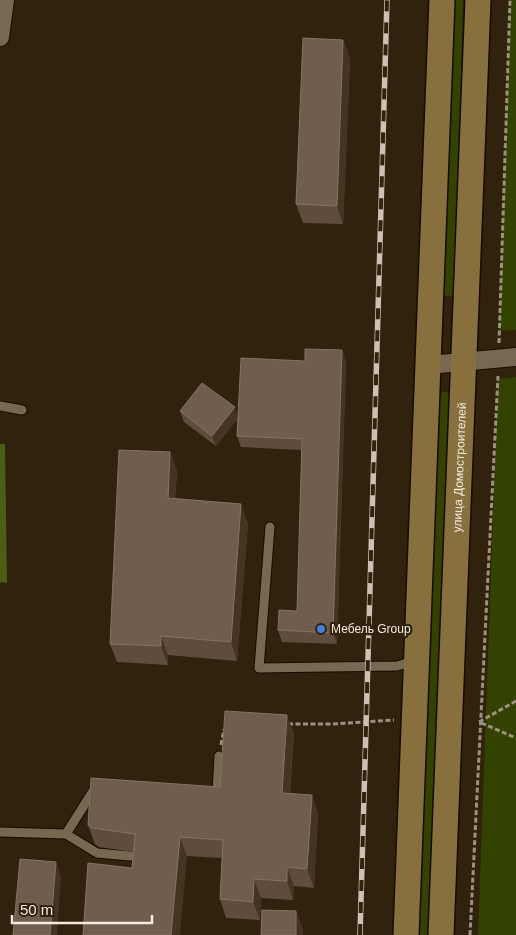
<svg xmlns="http://www.w3.org/2000/svg" width="516" height="935" viewBox="0 0 516 935" font-family="Helvetica,sans-serif">
  <rect width="100%" height="100%" fill="#30220d"/>
  <g fill="#344201">
    <polygon points="453,0 463,0 455,292 451,296 445,296 442,291"/>
    <polygon points="510,0 516,0 516,330 499,331"/>
    <polygon points="516,377 516,935 478,935 498,379"/>
    <polygon points="443,392 448,392 451,398 429,935 419,935 440,397"/>
  </g>
  <polygon fill="#4d5d15" points="0,444 5,444 7,583 0,582"/>
  <g fill="none" stroke-linecap="round" stroke-linejoin="round">
    <g stroke="#170b00" stroke-width="11">
      <g id="service">
        <polyline points="0,406 22,410"/>
        <polyline points="270,527 259,668 397,666 414,661"/>
        <polyline points="213,793 217,793 219,756"/>
        <polyline points="0,832 66,834 97,853 130,856"/>
        <polyline points="66,834 95,788"/>
      </g>
    </g>
    <g stroke="#170b00" stroke-width="20">
      <g id="minor">
        <polyline points="0,37 5,0"/>
        <polyline points="428,365 516,357"/>
      </g>
    </g>
    <g stroke="#170b00" stroke-width="28">
      <g id="secondary">
        <polyline points="406,935 442,0"/>
        <path id="s1" d="M441 935 478 0"/>
      </g>
    </g>
    <g stroke="#9c9080" stroke-width="3" stroke-dasharray="5 2.5" stroke-linecap="butt">
      <polyline points="499,343 510,0"/>
      <polyline points="516,701 479,722 516,738"/>
      <polyline points="288,724 333,724 394,720"/>
      <polyline points="221,745 224,729"/>
      <polyline points="470,935 498,376"/>
    </g>
    <use href="#service" stroke="#776851" stroke-width="9"/>
    <use href="#minor" stroke="#776851" stroke-width="18"/>
    <use href="#secondary" stroke="#87703e" stroke-width="25"/>
    <g stroke="#ccc2b4" stroke-width="5.5">
      <polyline id="rail" points="360,935 387,0"/>
    </g>
    <use href="#rail" stroke="#30220d" stroke-width="4" stroke-dasharray="11" stroke-linecap="butt"/>
  </g>
  <g fill="#604c3c">
    <polygon points="343,40 350,59 343,224 303,223 296,204"/>
    <polygon points="342,350 346,362 337,644 282,642 278,630 297,611 302,450 241,447 237,436 238,418 216,446 184,422 180,411 238,417 305,361"/>
    <polygon points="170,452 177,471 175,499 248,523 237,661 168,655 168,665 117,662 110,644"/>
    <polygon points="294,733 290,793 318,813 314,888 294,886 293,900 261,898 260,920 226,918 220,899 222,858 187,856 132,868 133,852 99,847 95,844 88,825 220,787"/>
  </g>
  <g fill="#463422">
    <polygon points="343,40 350,59 343,224 337,206"/>
    <polygon points="342,350 346,362 337,644 333,633"/>
    <polygon points="235,407 238,418 216,446 212,436"/>
    <polygon points="170,452 177,471 174,517 168,498"/>
    <polygon points="241,504 248,523 237,661 231,642"/>
    <polygon points="161,636 168,655 168,665 161,646"/>
    <polygon points="287,715 294,733 288,812 282,793"/>
    <polygon points="312,795 318,813 314,888 307,869"/>
    <polygon points="180,837 187,856 180,935 171,935"/>
    <polygon points="56,862 61,877 57,935 50,935"/>
    <polygon points="287,867 294,886 293,900 287,881"/>
    <polygon points="254,879 261,898 260,920 253,902"/>
    <polygon points="296,911 303,929 303,935 296,935"/>
  </g>
  <g fill="#705d4e" stroke="#857364">
    <polygon points="303,38 343,40 337,206 296,204"/>
    <polygon points="305,349 342,350 333,633 278,630 279,610 297,611 302,439 237,436 241,358 305,361"/>
    <polygon points="202,383 235,407 212,436 180,411"/>
    <polygon points="119,450 170,452 168,498 241,504 231,642 161,636 161,646 110,644"/>
    <polygon points="225,711 287,715 282,793 312,795 307,869 287,867 287,881 254,879 253,902 220,899 223,840 180,837 171,935 83,935 88,863 132,868 135,834 92,828 88,825 91,778 220,787"/>
    <polygon points="20,859 56,862 50,935 13,935"/>
    <polygon points="262,910 296,911 296,935 261,935"/>
  </g>
  <circle fill="#3f7fe0" stroke="#30220d" stroke-width="2" cx="321" cy="629" r="5"/>
  <g text-anchor="middle" dominant-baseline="central" stroke-width="4.5" stroke-linejoin="round" paint-order="stroke">
    <g font-size="12" fill="#f4ebde" stroke="#30220d">
      <text stroke="none"><textPath href="#s1" startOffset="468">улица Домостроителей</textPath></text>
    </g>
    <g font-size="12" fill="#f4ebde" stroke="#30220d" text-anchor="start">
      <text x="331" y="629">Мебель Group</text>
    </g>
  </g>
  <path d="M12 915v8h140v-8" fill="none" stroke="#f4ebde" stroke-width="2.5"/>
  <text x="20" y="915" font-size="15" fill="#f4ebde" stroke="#30220d" stroke-width="4" paint-order="stroke">50 m</text>
</svg>
